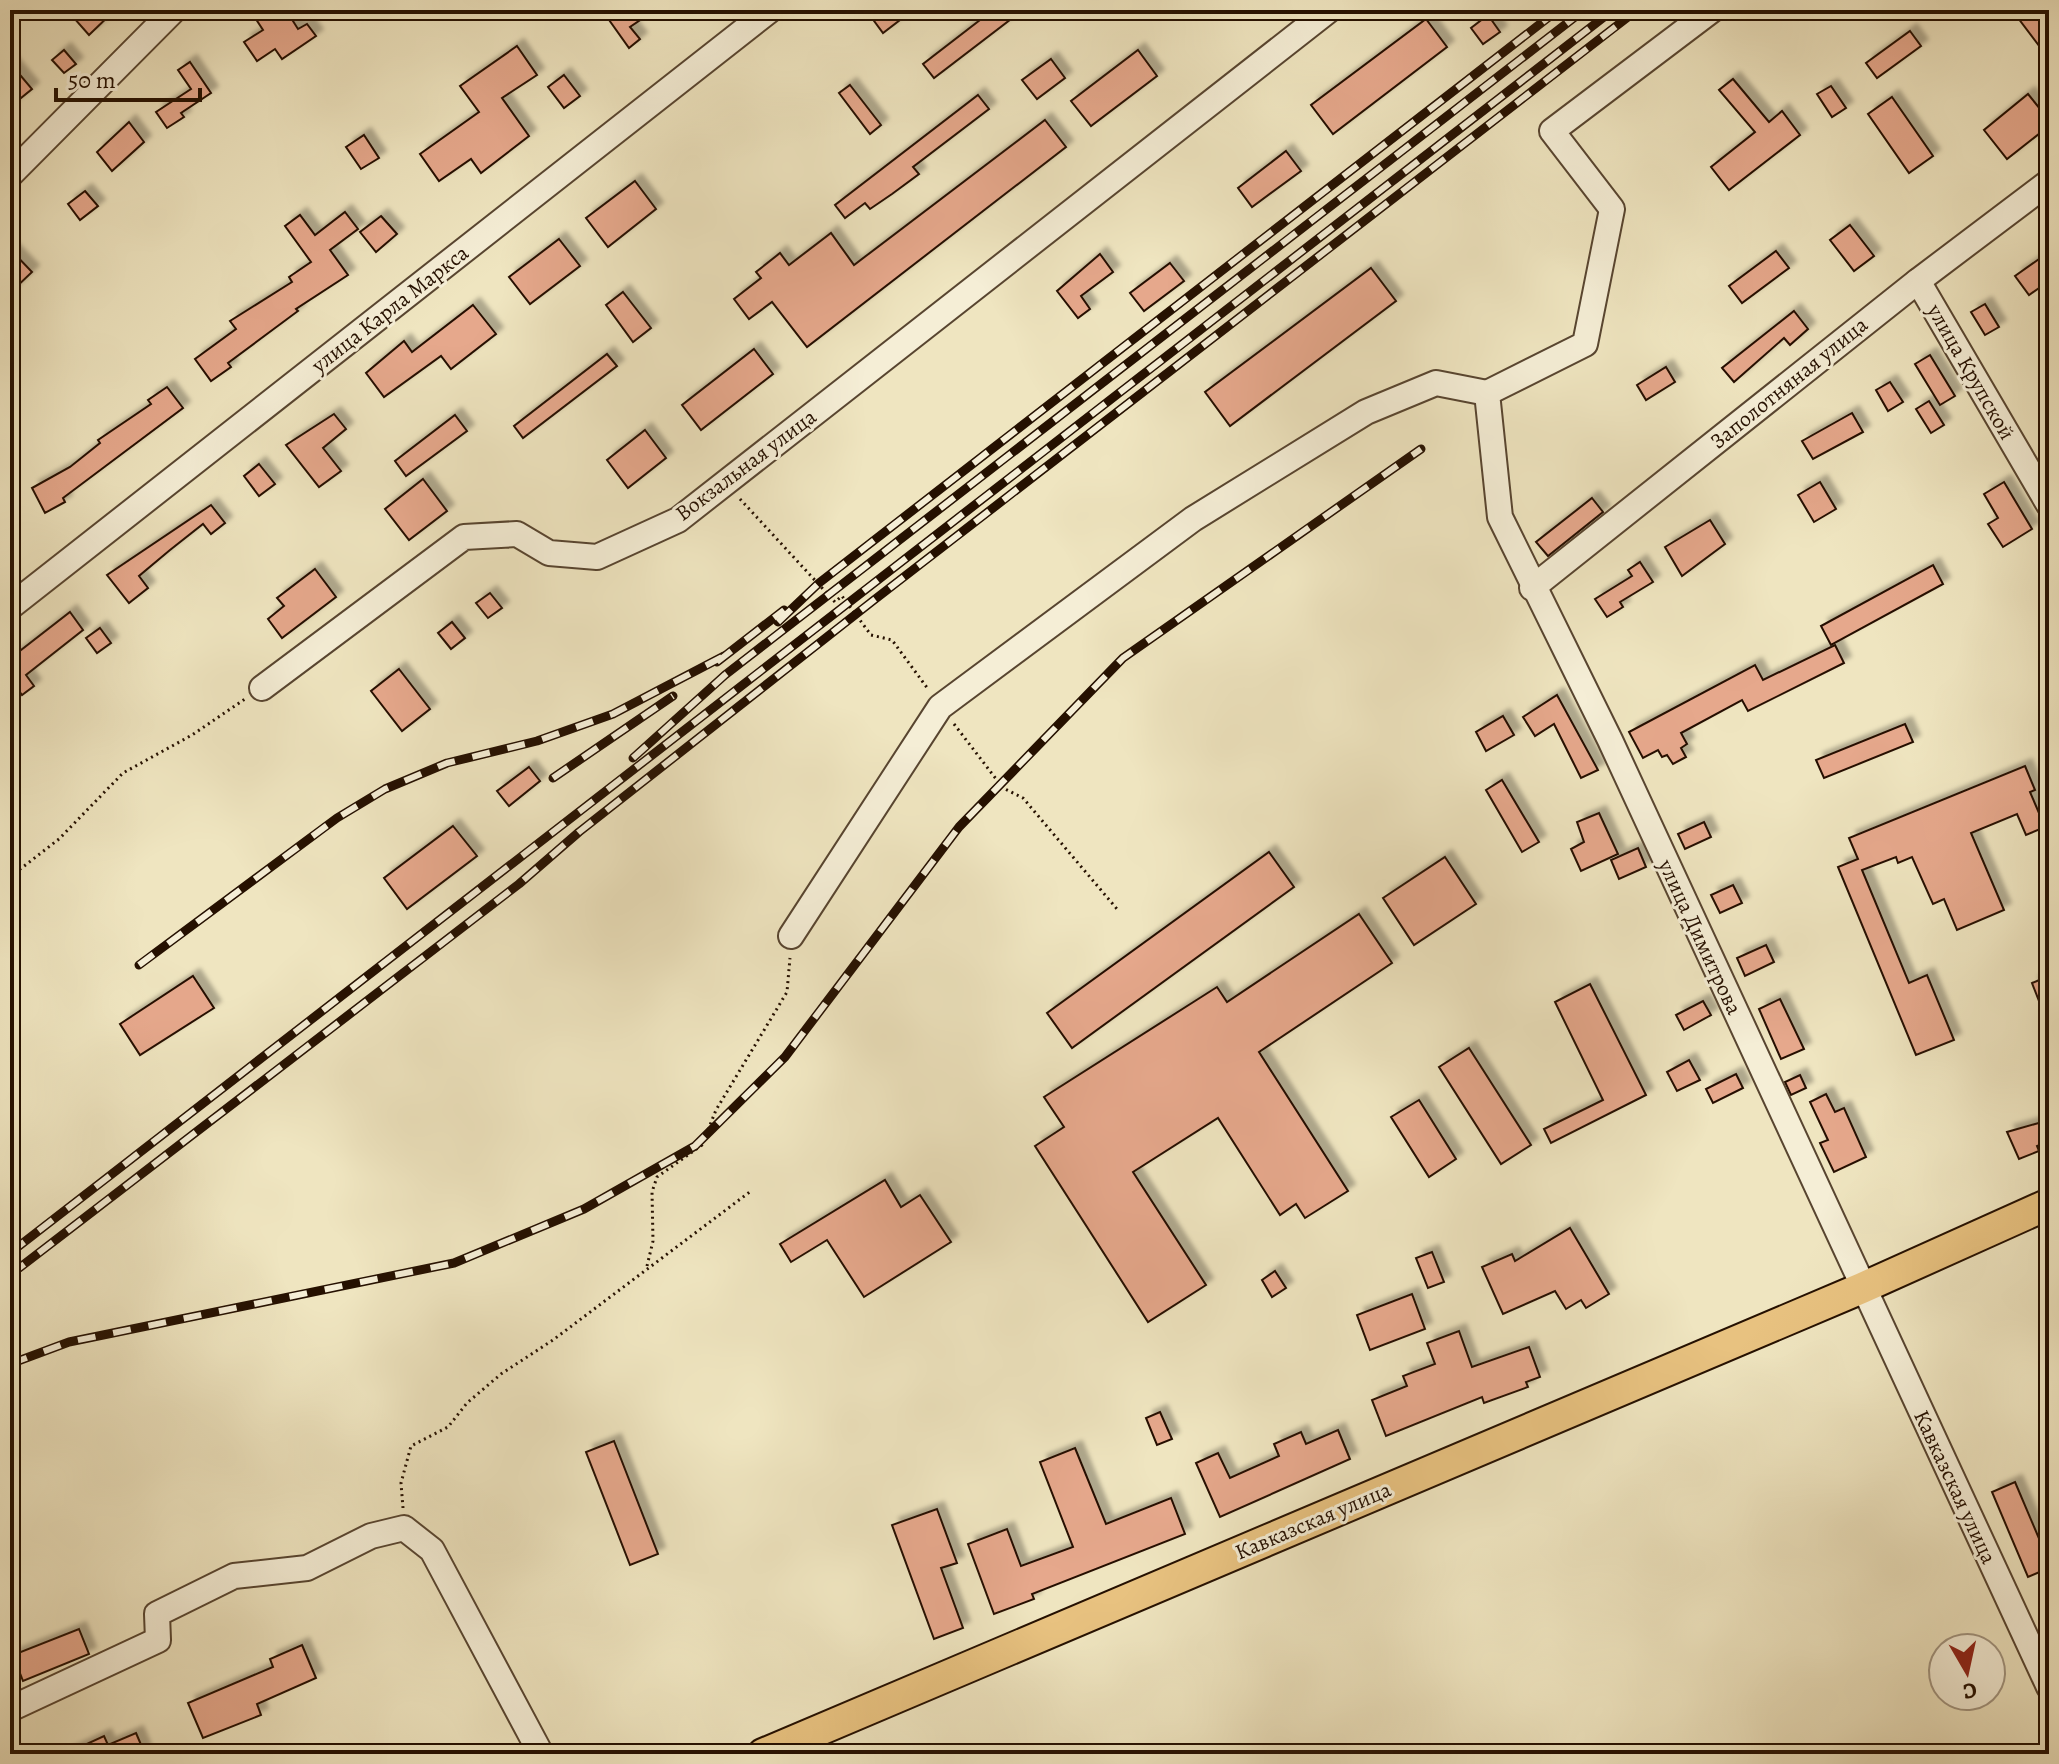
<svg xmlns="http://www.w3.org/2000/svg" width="2059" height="1764" viewBox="0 0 2059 1764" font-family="Alegreya,serif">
  <defs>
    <filter id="shadow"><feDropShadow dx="7" dy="-7" stdDeviation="2" flood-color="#0004"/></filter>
  </defs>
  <rect width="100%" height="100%" fill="#efe5c0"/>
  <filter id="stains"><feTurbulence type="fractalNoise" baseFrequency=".0025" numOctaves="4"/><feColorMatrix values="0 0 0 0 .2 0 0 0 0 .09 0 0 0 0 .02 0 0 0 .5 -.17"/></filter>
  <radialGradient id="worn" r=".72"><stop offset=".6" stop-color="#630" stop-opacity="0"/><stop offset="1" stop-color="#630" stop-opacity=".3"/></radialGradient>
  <g fill="#e6a88c" stroke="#251000" stroke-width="2" filter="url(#shadow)">
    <polygon points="82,10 115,10 89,35 73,17"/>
    <polygon points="250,10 286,10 298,29 307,24 316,36 282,59 275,49 257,61 244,42 263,30"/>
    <polygon points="602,10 655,10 630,27 640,39 629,48"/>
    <polygon points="866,10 913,10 883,33"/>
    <polygon points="993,10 1023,10 934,78 923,64"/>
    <polygon points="2012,10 2045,10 2049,15 2049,59"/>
    <polygon points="1488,15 1500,32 1483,44 1471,28"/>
    <polygon points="1426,19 1447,47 1333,134 1311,105"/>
    <polygon points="1910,31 1921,46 1877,78 1866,63"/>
    <polygon points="517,46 537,75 502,98 529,136 481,173 471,159 439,181 420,154 479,112 460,86"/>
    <polygon points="64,50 76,64 64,73 52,60"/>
    <polygon points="1138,50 1157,76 1091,126 1071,101"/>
    <polygon points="1051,59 1065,78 1037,99 1022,80"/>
    <polygon points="190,62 211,93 181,113 184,117 167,128 156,112 191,89 178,70"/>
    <polygon points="10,63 32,89 10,107"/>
    <polygon points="564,75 580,96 564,108 548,87"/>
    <polygon points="1733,79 1769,122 1782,111 1800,135 1729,190 1711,167 1755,132 1719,90"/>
    <polygon points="850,85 881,125 870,134 839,93"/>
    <polygon points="1831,86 1846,108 1832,117 1817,94"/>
    <polygon points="2028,94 2049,120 2049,126 2007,159 1984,130"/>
    <polygon points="978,95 989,109 913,167 919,174 892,194 870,209 865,203 845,218 835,205"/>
    <polygon points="1892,97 1933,156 1909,173 1868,114"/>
    <polygon points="1045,120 1066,147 807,347 772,302 749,319 734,299 761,278 756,272 780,253 789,265 831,233 854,265"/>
    <polygon points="129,122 144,142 112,171 97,152"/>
    <polygon points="364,135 379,158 361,169 346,147"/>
    <polygon points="1286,151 1301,171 1252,207 1238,188"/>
    <polygon points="635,181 656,209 608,247 586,218"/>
    <polygon points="85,191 98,206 80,220 68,204"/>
    <polygon points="345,212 358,229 330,250 348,275 296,309 298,311 228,363 231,367 211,381 195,359 236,329 230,321 292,282 289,277 311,262 285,226 300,215 315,235"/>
    <polygon points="381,216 397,234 376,252 360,232"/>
    <polygon points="1850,225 1874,256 1854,271 1830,240"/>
    <polygon points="559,239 580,266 530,304 509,277"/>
    <polygon points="10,249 32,272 10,293"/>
    <polygon points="1776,251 1789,268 1742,303 1729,286"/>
    <polygon points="2049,252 2049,281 2029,295 2015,276"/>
    <polygon points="1100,254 1113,272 1081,296 1090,309 1078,318 1057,291"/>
    <polygon points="1170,263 1184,281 1144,311 1130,293"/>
    <polygon points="1371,268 1396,301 1230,426 1205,392"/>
    <polygon points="623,292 651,328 633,342 606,305"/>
    <polygon points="1985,304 1999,327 1985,335 1971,312"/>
    <polygon points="473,305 496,334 451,369 441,356 384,397 366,373 404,341 412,352"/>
    <polygon points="1794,311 1808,329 1790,345 1784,338 1734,382 1722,368"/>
    <polygon points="754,349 773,374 701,430 682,405"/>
    <polygon points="607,354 617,366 523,438 514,426"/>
    <polygon points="1930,355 1955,396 1940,405 1915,364"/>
    <polygon points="1666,367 1675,382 1646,400 1637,385"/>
    <polygon points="1890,382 1903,402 1888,411 1876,390"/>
    <polygon points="167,387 183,408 63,498 65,502 45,513 32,488 70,467 100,443 98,440 151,404 148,400"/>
    <polygon points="1929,401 1944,425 1931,433 1916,409"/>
    <polygon points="1852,413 1863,432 1813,459 1802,441"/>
    <polygon points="334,414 346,429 323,448 341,471 319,487 286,445"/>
    <polygon points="455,415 467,431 406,476 395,461"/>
    <polygon points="645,430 666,458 628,488 607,460"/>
    <polygon points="259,464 275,484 259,496 244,476"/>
    <polygon points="423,479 447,511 409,540 385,509"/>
    <polygon points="1820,482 1836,509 1814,522 1798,495"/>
    <polygon points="2004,482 2032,529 2003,547 1988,524 1998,518 1984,494"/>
    <polygon points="1592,498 1603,512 1548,556 1536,542"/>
    <polygon points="211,505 225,523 211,534 203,524 170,550 139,576 148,588 129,603 107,575"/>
    <polygon points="1710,520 1725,544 1682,576 1665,547"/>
    <polygon points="1640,562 1653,582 1620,602 1623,607 1607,617 1595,599 1632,576 1628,570"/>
    <polygon points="1933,565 1943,584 1831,645 1821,626"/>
    <polygon points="315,569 336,597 282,638 268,619 284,606 277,598"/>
    <polygon points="490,593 502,608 488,618 476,603"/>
    <polygon points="70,612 83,630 26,675 34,686 22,695 14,684 10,687 10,654 12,657"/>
    <polygon points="452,622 465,638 451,649 438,633"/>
    <polygon points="100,628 111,643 97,653 86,638"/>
    <polygon points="1835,645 1844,663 1748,711 1742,700 1681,733 1687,744 1681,748 1686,757 1673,764 1667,755 1662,757 1658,750 1643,758 1629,732 1755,665 1763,680"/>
    <polygon points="399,669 430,709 402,731 371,691"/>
    <polygon points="1557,695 1598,770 1581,778 1554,724 1535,736 1523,717"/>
    <polygon points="1503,716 1514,735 1486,751 1476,732"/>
    <polygon points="1905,724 1913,742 1824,778 1816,760"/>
    <polygon points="2025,766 2035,790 2030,792 2045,827 2026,835 2017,814 1971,833 2004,910 1957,930 1944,899 1933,904 1912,857 1898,863 1896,857 1862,870 1909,983 1927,975 1954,1040 1916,1055 1838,867 1858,859 1849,838"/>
    <polygon points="529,767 540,781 509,806 497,791"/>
    <polygon points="1502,780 1539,842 1522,852 1486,790"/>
    <polygon points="1599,813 1618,854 1581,871 1571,849 1584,842 1577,822"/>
    <polygon points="1704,822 1711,837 1685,849 1678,834"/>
    <polygon points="453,826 477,856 407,909 384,878"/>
    <polygon points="1638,848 1646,867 1619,879 1611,860"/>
    <polygon points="1269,852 1294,887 1072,1048 1047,1013"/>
    <polygon points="1445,857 1476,904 1414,945 1383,898"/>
    <polygon points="1733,885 1742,903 1720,913 1711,895"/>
    <polygon points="1359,914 1392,963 1259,1052 1348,1191 1305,1218 1296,1204 1280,1215 1218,1118 1133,1172 1206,1285 1148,1322 1035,1146 1064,1127 1044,1097 1217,987 1227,1002"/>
    <polygon points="1766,945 1774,962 1745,976 1737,958"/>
    <polygon points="193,976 214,1008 140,1055 120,1024"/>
    <polygon points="2049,976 2049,1024 2048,1024 2032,983"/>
    <polygon points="1590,984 1646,1095 1551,1143 1544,1129 1603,1100 1555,1002"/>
    <polygon points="1780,999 1804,1049 1781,1059 1759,1009"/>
    <polygon points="1703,1001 1711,1015 1684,1030 1676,1015"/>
    <polygon points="1469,1048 1531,1145 1501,1164 1439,1067"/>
    <polygon points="1689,1060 1700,1080 1677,1091 1667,1072"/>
    <polygon points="1736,1074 1743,1088 1713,1103 1706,1089"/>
    <polygon points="1800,1075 1806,1088 1791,1095 1785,1082"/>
    <polygon points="1826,1094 1835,1112 1844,1108 1866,1157 1834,1172 1820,1143 1828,1140 1810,1102"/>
    <polygon points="1419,1100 1456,1159 1429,1177 1391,1117"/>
    <polygon points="2049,1120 2049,1141 2037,1146 2039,1151 2019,1159 2007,1132"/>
    <polygon points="885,1180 901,1207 920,1195 951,1242 864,1297 827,1240 791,1262 780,1244"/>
    <polygon points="1570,1228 1609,1294 1586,1308 1581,1300 1566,1309 1555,1291 1503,1314 1482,1267 1512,1254 1515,1261"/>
    <polygon points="1432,1252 1444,1282 1428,1288 1416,1258"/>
    <polygon points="1275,1271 1286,1288 1272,1297 1262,1280"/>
    <polygon points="1412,1294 1425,1329 1370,1350 1357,1315"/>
    <polygon points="1459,1331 1472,1367 1529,1347 1540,1377 1526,1382 1528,1387 1484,1403 1482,1397 1386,1436 1372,1400 1407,1386 1403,1376 1435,1364 1427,1343"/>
    <polygon points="1160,1412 1172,1439 1157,1445 1146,1418"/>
    <polygon points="1338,1430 1350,1459 1220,1517 1196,1463 1218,1453 1230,1478 1279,1456 1274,1444 1301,1432 1306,1444"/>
    <polygon points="614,1441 658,1554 630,1565 586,1452"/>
    <polygon points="1075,1448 1106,1524 1171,1498 1185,1534 1032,1594 1034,1599 994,1614 968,1544 1007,1529 1021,1566 1073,1547 1040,1462"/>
    <polygon points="2015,1482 2049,1562 2049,1568 2028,1577 1992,1492"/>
    <polygon points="937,1509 957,1563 941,1568 963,1628 934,1639 892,1525"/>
    <polygon points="79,1629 89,1654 23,1681 13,1655"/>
    <polygon points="302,1645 316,1678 257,1704 261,1715 203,1738 188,1703 273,1667 270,1659"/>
    <polygon points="136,1733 145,1754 65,1754 104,1736 108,1745"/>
  </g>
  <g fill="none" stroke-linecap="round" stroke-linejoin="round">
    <g stroke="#584530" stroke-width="28">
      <g id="minor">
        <polyline points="1712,10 1552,131 1612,209 1585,344 1487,393 1500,517 1610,740 2049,1687"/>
        <polyline points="10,175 174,10"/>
        <polyline points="1918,281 2049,505"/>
        <polyline points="1532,588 1918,281 2049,182"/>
        <polyline points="10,607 770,10"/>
        <polyline points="262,688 464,537 517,534 549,553 597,557 678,520 1329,10"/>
        <polyline points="791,936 940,707 1193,519 1366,412 1436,383 1487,393"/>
        <polyline points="10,1709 158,1640 157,1614 234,1576 307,1568 371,1536 404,1528 432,1550 541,1754"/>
      </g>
    </g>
    <g stroke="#251000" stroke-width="34">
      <polyline id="major" points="763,1754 1862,1288 2049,1204"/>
    </g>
    <g stroke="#251000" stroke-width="3" stroke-dasharray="2 4" stroke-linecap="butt">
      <polyline points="740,499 835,602 842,596 871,635 892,640 928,689"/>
      <polyline points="954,724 1003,788 1023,798 1117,909"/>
      <polyline points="10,877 59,839 123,773 192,735 245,699"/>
      <polyline points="647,1266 653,1241 652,1192 657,1177 702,1145 716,1110 787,992 790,958"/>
      <polyline points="403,1508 401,1483 411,1446 448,1427 467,1403 501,1374 553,1340 751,1191"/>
    </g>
    <use href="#minor" stroke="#f5eed6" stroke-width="24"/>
    <use href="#major" stroke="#e8c280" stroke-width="30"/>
    <g stroke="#251000" stroke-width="9">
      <g id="rail">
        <polyline points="778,622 819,583 1558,10"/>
        <polyline points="717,662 784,610"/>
        <polyline points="633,758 725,675 1584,10"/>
        <polyline points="553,778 673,696"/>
        <polyline points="139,965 337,818 385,789 447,763 537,741 613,714 724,656"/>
        <polyline points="10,1253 1613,10"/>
        <polyline points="10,1275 519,884 579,832 874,600 1637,10"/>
        <polyline points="10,1364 69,1342 454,1263 584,1209 695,1146 785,1057 959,827 1123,658 1421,449"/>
      </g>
    </g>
    <use href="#rail" stroke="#f5eed6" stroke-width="6" stroke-dasharray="18" stroke-linecap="butt"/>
  </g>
  <g text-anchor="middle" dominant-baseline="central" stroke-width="6" stroke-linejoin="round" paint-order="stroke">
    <g font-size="22" fill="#251000" stroke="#f5eed6">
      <text transform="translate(390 309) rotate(-38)">улица Карла Маркса</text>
      <text transform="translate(1971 372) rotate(60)">улица Крупской</text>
      <text transform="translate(1789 383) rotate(-39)">Заполотняная улица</text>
      <text transform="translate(746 465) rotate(-37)">Вокзальная улица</text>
      <text transform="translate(1700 937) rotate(65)">улица Димитрова</text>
      <text transform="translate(1955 1487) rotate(65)">Кавказская улица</text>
      <text transform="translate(1313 1521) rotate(-23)">Кавказская улица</text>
    </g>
  </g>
  <rect width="2059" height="1764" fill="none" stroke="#efe5c0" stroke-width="40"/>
  <rect x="12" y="12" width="2035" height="1740" fill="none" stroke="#251000" stroke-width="4"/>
  <rect x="20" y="20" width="2019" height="1724" fill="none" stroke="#251000" stroke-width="2"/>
  <g transform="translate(1967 1672) rotate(171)"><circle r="38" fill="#f5eed6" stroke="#a29580" stroke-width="2"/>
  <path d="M0-6L14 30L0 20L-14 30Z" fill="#8f2418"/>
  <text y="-12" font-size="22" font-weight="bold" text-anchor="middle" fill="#251000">С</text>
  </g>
  <path d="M56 88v12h144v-12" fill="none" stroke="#251000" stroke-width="4"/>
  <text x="68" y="88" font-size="24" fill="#251000" stroke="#f5eed6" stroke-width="6" paint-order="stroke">50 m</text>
  <rect width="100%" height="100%" filter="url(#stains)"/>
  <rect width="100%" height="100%" fill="url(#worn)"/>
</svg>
